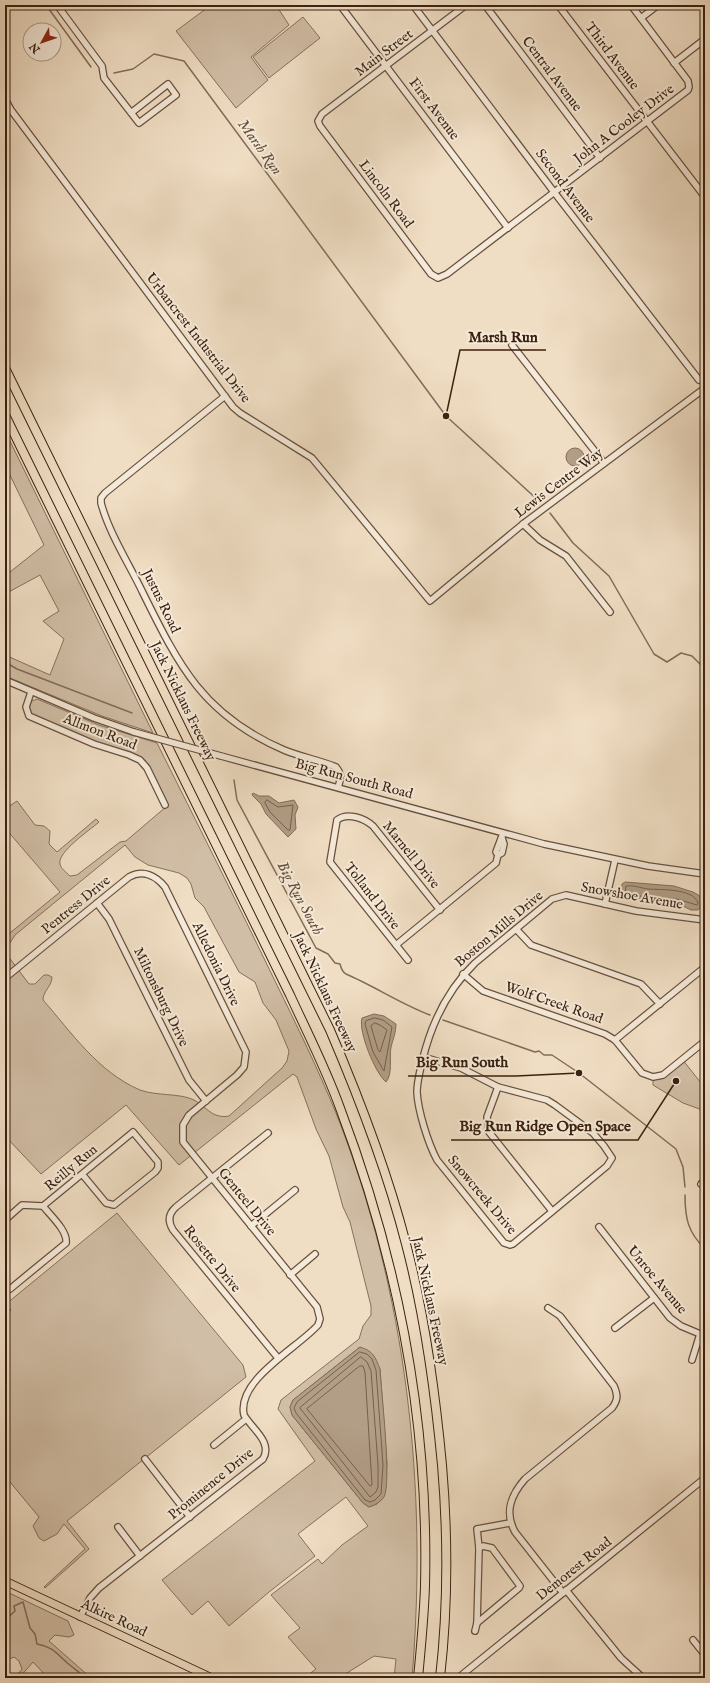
<svg xmlns="http://www.w3.org/2000/svg" width="710" height="1683" viewBox="0 0 710 1683" font-family="'IM FELL English',serif">
  <rect width="100%" height="100%" fill="#f0dec4"/>
  <filter id="stains"><feTurbulence type="fractalNoise" baseFrequency=".005" numOctaves="4"/><feColorMatrix values="0 0 0 0 .2 0 0 0 0 .09 0 0 0 0 .02 0 0 0 .5 -.17"/></filter>
  <radialGradient id="worn" r=".72"><stop offset=".6" stop-color="#630" stop-opacity="0"/><stop offset="1" stop-color="#630" stop-opacity=".3"/></radialGradient>
  <g fill="#d1bea6" stroke="#86705c" fill-rule="evenodd">
    <polygon points="211,5 276,5 289,25 251,57 268,80 236,108 176,31"/>
    <polygon points="303,17 320,38 269,78 253,57"/>
    <polygon points="5,431 153,733 102,716 5,676 5,655 50,675 64,639 43,621 59,611 40,575 5,594 5,576 44,545 5,465"/>
    <path d="M37 699 99 725 157 743C197 823 237 902 276 983 297 1026 318 1069 336 1113 407 1293 428 1487 412 1678H394L396 1659 374 1656 339 1678H304L316 1669 288 1637 300 1628 271 1595 318 1559 322 1564 342 1545 368 1526 346 1497 298 1534 315 1556 269 1592 229 1626 208 1601 192 1615 162 1580 315 1461 278 1409 281 1400 359 1339 363 1326 371 1315V1306L350 1222 343 1207 329 1156 316 1129 297 1077 293 1074 179 1165 126 1105 41 1174 5 1136V937L60 892 5 828V809L17 801 35 825 44 826 50 831 49 844 57 852 96 819 99 822C90 830 57 852 60 864 61 869 66 872 70 876L77 875 120 842 126 841 167 806 144 762 32 715 28 708 29 702ZM125 845 135 857 148 865 179 873 187 878 191 884 195 898 204 907 239 972 255 982 263 1003 276 1020 289 1051 287 1061 282 1068 229 1116C212 1119 207 1107 194 1100 180 1093 156 1096 140 1090 98 1072 72 1033 43 1000 43 991 52 986 52 977L48 975H44L35 984H29L8 956V946L15 935ZM360 1347 380 1369 387 1464 384 1496 377 1504 369 1507 363 1503 292 1415 290 1407 293 1400Z"/>
    <polygon points="682,1059 705,1088 705,1111 683,1103 653,1085 653,1077"/>
    <polygon points="117,1213 243,1365 246,1377 67,1521 89,1549 45,1588 44,1587 85,1549 64,1524 57,1534 44,1541 39,1538 33,1526 39,1517 5,1476 5,1384 8,1382 5,1376 5,1315 11,1310 6,1304"/>
    <polygon points="5,1591 68,1621 74,1635 69,1637 55,1635 49,1641 91,1678 48,1678 33,1662 19,1678 15,1678 22,1669 19,1661 14,1657 5,1661"/>
  </g>
  <g fill="#b29e87" stroke="#826c58">
    <circle cx="575" cy="457" r="9"/>
    <polygon points="253,793 259,796 269,796 279,803 294,800 298,807 295,815 296,829 288,837 266,814 261,804 252,795"/>
    <polygon points="625,882 674,886 693,892 700,896 703,901 701,907 698,910 691,910 677,903 653,903 624,896 621,895 622,884"/>
    <path d="M374 1014 384 1016 396 1024C396 1033 393 1039 391 1047 389 1058 393 1074 386 1082 375 1073 358 1031 362 1018Z"/>
    <path d="M360 1347C373 1351 375 1356 380 1369 381 1390 392 1483 384 1497 381 1502 375 1505 369 1507L363 1503 292 1415 290 1407 293 1400Z"/>
  </g>
  <g fill="none" stroke-linecap="round" stroke-linejoin="round">
    <g stroke="#76604c" stroke-width="1">
      <polygon points="267,800 278,807 293,805 290,830 288,830 270,812 265,803"/>
      <path d="M626 886C634 885 641 888 648 889 661 890 693 888 698 903L697 905 677 899H654L626 893Z"/>
      <polygon points="375,1018 383,1020 392,1027 384,1071 373,1052 365,1024 366,1021"/>
      <polygon points="375,1023 380,1025 387,1030 380,1052 378,1050 371,1026"/>
      <polygon points="360,1352 367,1354 372,1359 376,1370 383,1465 381,1494 375,1500 370,1502 365,1500 296,1413 294,1408 297,1402"/>
      <polygon points="361,1357 367,1362 371,1371 378,1465 378,1487 376,1492 370,1497 300,1408"/>
      <polygon points="360,1366 363,1366 365,1372 372,1485 370,1486 307,1409"/>
    </g>
    <g stroke="#826c58" stroke-width="1.5">
      <polyline points="46,5 91,67"/>
      <polyline points="114,73 133,69 154,54 184,61 446,416 540,502"/>
      <polyline points="550,513 573,543 609,576 654,654 667,662 681,653 692,656 705,669"/>
      <polyline points="5,662 17,669 132,713"/>
      <path d="M234 780 237 800 316 948 328 954 335 963 340 964C341 968 342 972 346 974 374 986 401 1004 430 1015"/>
      <polyline points="443,1020 535,1052 539,1051 544,1055 552,1055 579,1073 676,1149 683,1167 685,1187"/>
      <path d="M685 1195C685 1219 688 1232 705 1249"/>
      <path d="M5 1620 15 1611 14 1606 23 1602 30 1628 35 1634 37 1644C55 1647 58 1656 71 1666 76 1670 81 1673 85 1678"/>
    </g>
    <g stroke="#68503e" stroke-width="8">
      <g id="minor">
        <polyline points="57,5 102,66 104,78 139,123 176,95 168,84 131,113"/>
        <polyline points="340,5 508,228"/>
        <polyline points="413,5 554,192 699,380"/>
        <polyline points="466,5 322,114 318,121 320,126 431,274 438,278 447,274 688,90 689,87 688,81 631,5"/>
        <polyline points="485,5 600,158"/>
        <polyline points="558,5 705,197"/>
        <polyline points="641,18 658,5"/>
        <polyline points="674,63 705,39"/>
        <polyline points="5,99 11,110 233,407 240,413 312,458 430,601 523,524 705,388"/>
        <polyline points="512,345 604,463"/>
        <path d="M225 396 105 493 101 498V503C109 533 129 564 142 591 179 666 203 715 284 750 301 757 319 760 336 767 342 774 341 779 338 787"/>
        <polyline points="523,524 540,540 566,556 610,612"/>
        <polyline points="5,680 94,718 134,732"/>
        <polyline points="31,692 26,707 29,716 94,744 129,755 140,760 147,768 165,805"/>
        <polyline points="221,756 544,844 648,866 705,874"/>
        <polyline points="498,855 496,852 502,836"/>
        <polyline points="97,903 109,919 189,1080 206,1101"/>
        <polyline points="605,904 615,860"/>
        <polyline points="516,929 531,945 641,984 660,1004"/>
        <polyline points="396,945 496,863 498,855 502,853 504,844 502,838"/>
        <path d="M408 960 330 862 337 820C347 812 364 818 373 826L440 910"/>
        <polyline points="463,974 483,991 605,1034 615,1040 642,1073 653,1077 663,1075 705,1041"/>
        <path d="M5 978 129 877C143 869 156 876 165 887L246 1052 244 1067 237 1075 189 1115 183 1125V1142L317 1307 320 1319 318 1325C299 1347 236 1380 244 1415 252 1429 273 1442 263 1459L99 1588 90 1598 80 1617"/>
        <polyline points="615,1040 705,967"/>
        <path d="M423 1057 461 1068 498 1087 547 1100 555 1105 593 1133 604 1146 612 1158 607 1166 513 1244 510 1245 504 1243 437 1160C428 1143 418 1111 417 1092 417 1082 420 1071 422 1062 431 1024 447 990 475 963L552 899 566 895 636 911 705 920"/>
        <polyline points="498,1087 487,1117 489,1132 552,1211"/>
        <path d="M268 1133 176 1207C168 1214 168 1222 173 1230L278 1358"/>
        <polyline points="701,1184 705,1186"/>
        <polyline points="5,1220 22,1205 43,1206 133,1132 158,1162 158,1168 155,1172 114,1205 106,1203 82,1174"/>
        <polyline points="251,1226 295,1190"/>
        <polyline points="599,1227 670,1318 681,1326 705,1336"/>
        <polyline points="290,1275 315,1254"/>
        <path d="M5 1291 10 1289 66 1243C68 1231 50 1215 43 1206"/>
        <path d="M548 1308 560 1316 614 1386C618 1395 618 1400 612 1408L525 1479C511 1495 504 1512 515 1532L563 1593"/>
        <polyline points="615,1328 654,1298"/>
        <polyline points="692,1360 700,1334"/>
        <polyline points="214,1445 246,1419"/>
        <polyline points="145,1459 190,1517"/>
        <polyline points="118,1527 140,1556"/>
        <polyline points="566,1590 621,1658 643,1678"/>
        <polyline points="477,1623 519,1588 520,1586 492,1548 483,1546 479,1548"/>
        <polyline points="475,1631 477,1623 479,1548 477,1529 510,1523"/>
        <polyline points="693,1640 705,1655"/>
        <polyline points="458,1678 705,1478"/>
      </g>
    </g>
    <g stroke="#3b2111" stroke-width="9">
      <polyline id="major" points="5,1581 212,1678"/>
    </g>
    <g stroke="#3b2111" stroke-width="10">
      <g id="highway">
        <path d="M5 368 330 1030C360 1100 387 1170 406 1244 425 1316 435 1390 442 1465 448 1535 448 1608 440 1678"/>
        <path d="M5 415 290 995C307 1032 326 1069 340 1108 398 1261 429 1422 425 1586 424 1617 421 1647 418 1678"/>
      </g>
    </g>
    <use href="#minor" stroke="#f5ead9" stroke-width="5.5"/>
    <use href="#major" stroke="#f0dec4" stroke-width="7"/>
    <use href="#highway" stroke="#f0dec4" stroke-width="8"/>
    <g stroke="#68503e" stroke-width="8" stroke-linecap="butt">
      <polyline id="minor-bridge" points="134,732 221,756"/>
    </g>
    <use href="#minor-bridge" stroke="#f5ead9" stroke-width="5.5"/>
  </g>
  <g text-anchor="middle" dominant-baseline="central" stroke-width="4" stroke-linejoin="round" paint-order="stroke">
    <g font-size="14" fill="#3b2111" stroke="#f5ead9">
      <text transform="translate(384 53) rotate(-37)">Main Street</text>
      <text transform="translate(612 56) rotate(53)">Third Avenue</text>
      <text transform="translate(552 74) rotate(53)">Central Avenue</text>
      <text transform="translate(434 109) rotate(53)">First Avenue</text>
      <text transform="translate(624 124) rotate(-37)">John A Cooley Drive</text>
      <text transform="translate(565 186) rotate(53)">Second Avenue</text>
      <text transform="translate(386 194) rotate(53)">Lincoln Road</text>
      <text transform="translate(198 338) rotate(52)">Urbancrest Industrial Drive</text>
      <text transform="translate(559 483) rotate(-37)">Lewis Centre Way</text>
      <text transform="translate(161 601) rotate(64)">Justus Road</text>
      <text transform="translate(183 701) rotate(64)">Jack Nicklaus Freeway</text>
      <text transform="translate(100 732) rotate(21)">Allmon Road</text>
      <text transform="translate(354 779) rotate(15)">Big Run South Road</text>
      <text transform="translate(411 855) rotate(51)">Marnell Drive</text>
      <text transform="translate(372 896) rotate(52)">Tolland Drive</text>
      <text transform="translate(632 896) rotate(10)">Snowshoe Avenue</text>
      <text transform="translate(76 905) rotate(-39)">Pentress Drive</text>
      <text transform="translate(499 929) rotate(-40)">Boston Mills Drive</text>
      <text transform="translate(216 964) rotate(64)">Alledonia Drive</text>
      <text transform="translate(325 992) rotate(65)">Jack Nicklaus Freeway</text>
      <text transform="translate(161 997) rotate(64)">Miltonsburg Drive</text>
      <text transform="translate(554 1003) rotate(19)">Wolf Creek Road</text>
      <text transform="translate(71 1168) rotate(-40)">Reilly Run</text>
      <text transform="translate(482 1195) rotate(50)">Snowcreek Drive</text>
      <text transform="translate(247 1202) rotate(51)">Genteel Drive</text>
      <text transform="translate(212 1259) rotate(51)">Rosette Drive</text>
      <text transform="translate(657 1280) rotate(50)">Unroe Avenue</text>
      <text transform="translate(430 1301) rotate(78)">Jack Nicklaus Freeway</text>
      <text transform="translate(211 1484) rotate(-39)">Prominence Drive</text>
      <text transform="translate(574 1569) rotate(-39)">Demorest Road</text>
      <text transform="translate(114 1618) rotate(25)">Alkire Road</text>
    </g>
    <g font-size="15" font-style="italic" fill="#654d3a" stroke="#f5ead9">
      <text transform="translate(260 147) rotate(54)">Marsh Run</text>
      <text transform="translate(300 898) rotate(62)">Big Run South</text>
    </g>
  </g>
  <path fill="none" stroke="#3b2111" stroke-width="1.5" d="M446 416L460 350H546M579 1073L516 1076H408M676 1081L638 1140H451"/>
  <g fill="#3b2111" stroke="#f5ead9" stroke-width="1.5">
    <circle cx="446" cy="416" r="4"/>
    <circle cx="579" cy="1073" r="4"/>
    <circle cx="676" cy="1081" r="4"/>
  </g>
  <g font-size="15" text-anchor="middle" font-weight="bold" fill="#3b2111" stroke="#f5ead9" stroke-width="4" stroke-linejoin="round" paint-order="stroke">
    <text x="503" y="342">Marsh Run</text>
    <text x="462" y="1067">Big Run South</text>
    <text x="545" y="1131">Big Run Ridge Open Space</text>
  </g>
  <rect width="710" height="1683" fill="none" stroke="#f0dec4" stroke-width="20"/>
  <rect x="6" y="6" width="698" height="1671" fill="none" stroke="#3b2111" stroke-width="2"/>
  <rect x="10" y="10" width="690" height="1663" fill="none" stroke="#3b2111"/>
  <g transform="translate(42 42) rotate(230)"><circle r="19" fill="#f5ead9" stroke="#ab9a89"/>
  <path d="M0-3L7 15L0 10L-7 15Z" fill="#8f2418"/>
  <text y="-6" font-size="11" font-weight="bold" text-anchor="middle" fill="#3b2111">N</text>
  </g>
  <rect width="100%" height="100%" filter="url(#stains)"/>
  <rect width="100%" height="100%" fill="url(#worn)"/>
</svg>
